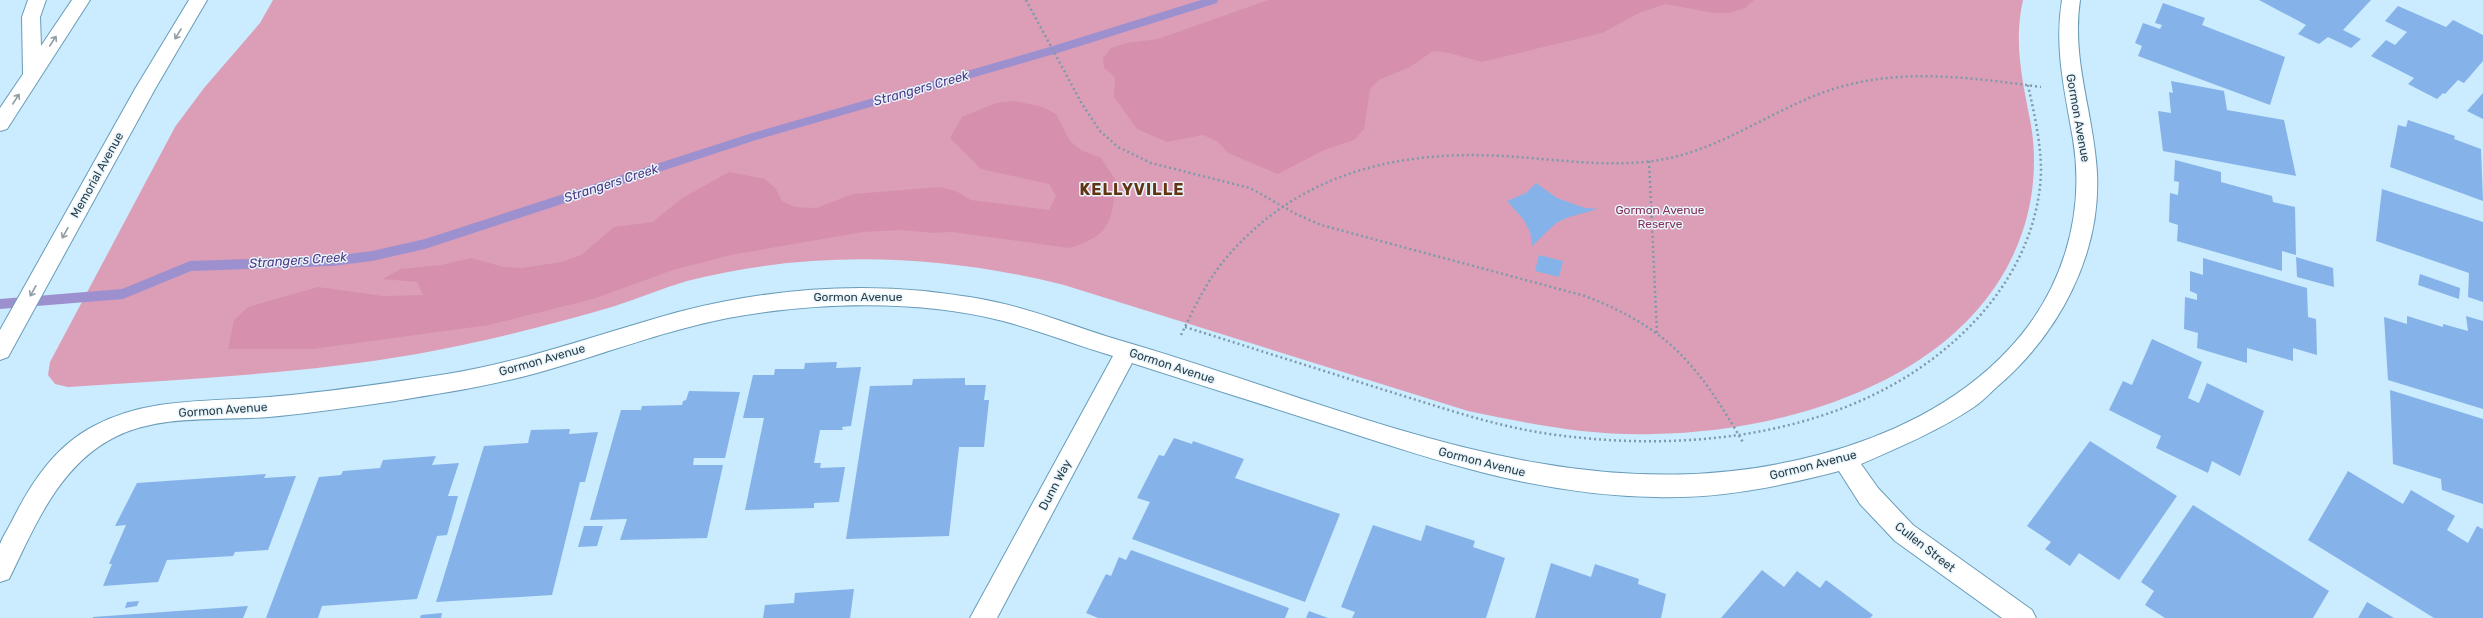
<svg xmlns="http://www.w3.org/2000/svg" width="2483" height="618" viewBox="0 0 2483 618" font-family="Rubik,sans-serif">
  <rect width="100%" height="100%" fill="#cbebfe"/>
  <path fill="#dc9eb7" d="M273 0H2023C2013 44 2023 82 2031 125 2037 160 2034 199 2022 233 1973 377 1791 432 1654 434 1591 436 1530 424 1468 411L1064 285C941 254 811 249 687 281 663 288 639 298 615 306 550 325 484 342 417 354 302 374 185 379 68 387L55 384 48 375 50 362 175 127 204 88 260 23Z"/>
  <g fill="#d690ad">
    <polygon points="1268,0 1754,0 1745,8 1729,13 1714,13 1665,4 1639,13 1602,33 1482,62 1449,53 1433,51 1410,67 1379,80 1370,89 1364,129 1354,140 1324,150 1278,174 1228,153 1218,142 1203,135 1167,142 1137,129 1114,97 1115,77 1104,68 1103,58 1111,48 1126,43 1158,39"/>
    <path d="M1015 101 1043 107 1056 114 1070 141 1081 150 1101 158 1117 182C1110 222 1113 234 1070 248L952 232 934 233 900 230 863 232 731 255 673 270 593 299 489 325 313 349H228L234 320 248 307 318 287 383 296 423 295 417 282 382 279 401 269 441 265 471 258 504 267 522 268 561 262 581 255 614 227 653 222 681 199 729 172 765 179 776 189 782 201 795 207 816 208 853 194 940 187 956 191 971 200 1049 210 1056 196 1049 184 981 169 950 138 962 117 996 103Z"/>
  </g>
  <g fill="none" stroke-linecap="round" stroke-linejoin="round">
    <polygon fill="#9d90cf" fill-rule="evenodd" points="1201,0 1218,0 1217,3 1061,52 756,140 425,249 372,261 332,266 191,271 123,299 0,309 0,299 122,289 190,261 332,256 372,251 425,239 749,134 1053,46"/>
  </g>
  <g fill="#85b3e9">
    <polygon points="2259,0 2371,0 2343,30 2361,39 2351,48 2328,37 2319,44 2298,34 2306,25"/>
    <polygon points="2163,3 2205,18 2202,25 2285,57 2270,105 2138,56 2142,46 2135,43 2143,23 2160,29 2162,25 2155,23"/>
    <polygon points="2398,6 2446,27 2453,20 2483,35 2483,61 2464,83 2458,80 2445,94 2443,93 2437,99 2408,84 2414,78 2371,56 2386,40 2395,45 2407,32 2385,21"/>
    <polygon points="2171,81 2224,91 2227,110 2284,120 2296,176 2163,151 2158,111 2171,113 2169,92 2173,93"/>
    <polygon points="2483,93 2483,119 2467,111"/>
    <polygon points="2408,120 2455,136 2454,139 2481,149 2483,201 2390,167 2398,125 2406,127"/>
    <polygon points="2175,160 2221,172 2221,182 2272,196 2273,202 2295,207 2296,255 2282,251 2282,271 2177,241 2178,225 2169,222 2170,193 2178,195 2179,182 2174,181"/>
    <polygon points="1536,183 1557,198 1585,208 1598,209 1569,217 1556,223 1532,246 1530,232 1523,219 1507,201 1526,193"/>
    <polygon points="2382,189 2483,222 2483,302 2468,297 2469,273 2376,241"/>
    <polygon points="1539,255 1563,261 1559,277 1535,271"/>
    <polygon points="2296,257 2333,268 2334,287 2297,277"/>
    <polygon points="2203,258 2307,288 2308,317 2316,319 2317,355 2293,348 2293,361 2247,348 2247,363 2197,348 2198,333 2184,329 2185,297 2197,300 2197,294 2190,291 2190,271 2203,275"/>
    <polygon points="2420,274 2460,288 2459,299 2418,285"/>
    <polygon points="2407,316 2443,327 2443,324 2468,331 2466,316 2483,321 2483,409 2388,380 2384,317 2407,324"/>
    <polygon points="2152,339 2202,362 2188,398 2199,403 2207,383 2264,411 2240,476 2212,461 2208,473 2156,448 2161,436 2109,410 2123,381 2132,385"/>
    <polygon points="837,362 836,368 861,367 851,426 842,427 843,430 820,430 814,463 821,463 820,468 845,467 839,502 814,503 814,508 745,510 764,418 743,418 753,375 774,375 775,369 804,369 805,363"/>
    <polygon points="965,378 965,385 986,385 984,400 989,400 984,447 959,447 949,536 846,539 870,386 912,385 913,379"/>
    <polygon points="2390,390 2483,419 2483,504 2442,490 2441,479 2393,464"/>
    <polygon points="689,391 740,392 725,458 694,458 693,465 723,465 707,538 620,540 627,519 590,520 621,410 641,410 642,406 682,405 683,401 686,400"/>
    <polygon points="570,429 569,434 598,432 585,482 580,482 552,595 436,602 484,446 528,443 531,430"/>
    <polygon points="1174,438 1192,444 1193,441 1244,459 1235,478 1340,514 1305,602 1132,539 1150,502 1137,498 1159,455 1164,456"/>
    <polygon points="2090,441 2177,496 2119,580 2079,553 2070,566 2045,549 2051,542 2027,526"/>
    <polygon points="436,456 432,465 459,463 448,496 458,496 447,535 437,536 417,599 322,606 318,618 266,618 319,477 341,475 343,471 380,468 383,460"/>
    <polygon points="2348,471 2403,504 2411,490 2455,516 2447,530 2468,543 2477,526 2483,529 2483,618 2434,618 2308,540"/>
    <polygon points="266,474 264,478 296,476 268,550 235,552 233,556 167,560 158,582 103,586 112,564 109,564 126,525 115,526 137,483"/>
    <polygon points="2193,505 2329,591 2313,618 2165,618 2145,605 2154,591 2141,582"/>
    <polygon points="1373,525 1421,541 1426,525 1475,541 1473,547 1505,558 1486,618 1352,618 1355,612 1341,607"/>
    <polygon points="584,526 603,526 597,546 578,547"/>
    <polygon points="1131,550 1289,608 1285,618 1098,618 1086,613 1106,574 1111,576 1119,557 1126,560"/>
    <polygon points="1551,563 1591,577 1595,564 1639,579 1638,584 1666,594 1661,618 1535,618"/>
    <polygon points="1762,570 1784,587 1797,571 1820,588 1826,580 1873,615 1870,618 1721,618"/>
    <polygon points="854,589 850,618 763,618 765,605 794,603 795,593"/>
    <polygon points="139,601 137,606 125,608 127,602"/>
    <polygon points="2367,602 2394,618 2358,618"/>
    <polygon points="248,606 243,618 93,618 93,617"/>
    <polygon points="1309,611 1328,618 1306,618"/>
    <polygon points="442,613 441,618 420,618 421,615"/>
  </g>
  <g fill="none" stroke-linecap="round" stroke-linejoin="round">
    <g stroke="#689cb9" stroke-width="2">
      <path id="minor" d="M2062 0H2080C2071 60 2094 114 2097 173 2101 255 2059 333 1999 385 1991 392 1983 401 1974 407 1938 431 1900 447 1861 464L1878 488 1913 525 2032 610 2036 618H2002L1895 541 1860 504 1839 471C1778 487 1717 499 1655 497 1543 495 1449 465 1345 431 1274 408 1203 386 1132 363L997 618H970L1113 356C1076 345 1040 331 1003 321 919 299 813 302 728 318 663 331 601 355 537 373 490 386 443 393 395 401 353 407 311 413 269 417 219 421 161 414 115 437 59 465 35 526 9 579L0 582C0 571 0 555 0 544 3 536 8 529 12 521 31 483 55 446 94 426 148 397 210 402 269 397 329 392 388 383 447 374 528 361 604 332 682 311 761 291 843 283 924 291 949 294 975 297 1000 303 1041 312 1081 329 1122 341 1353 408 1572 520 1818 455 1887 437 1957 404 2007 351 2061 295 2086 217 2073 139 2065 92 2054 48 2062 0Z"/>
    </g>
    <g stroke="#689cb9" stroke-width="2">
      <g id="primary">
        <polygon points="28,0 46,0 40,17 41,46 72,0 90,0 7,129 0,131 0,108 23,74 22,17"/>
        <polygon points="189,0 207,0 155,89 8,357 0,360 0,330 135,89"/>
      </g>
    </g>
    <g stroke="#7e9aa9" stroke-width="2.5" stroke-dasharray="2 3" stroke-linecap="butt">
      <path d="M1026 0 1082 104 1100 131 1118 147 1151 163 1250 188 1296 214 1321 225 1585 296C1671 329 1699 367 1744 444"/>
      <polyline points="1649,161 1657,333"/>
      <path d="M1185 327C1255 349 1324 371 1394 393 1443 408 1492 425 1543 433 1686 455 1857 437 1965 331 2008 290 2039 233 2041 172 2041 142 2034 113 2028 85"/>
      <path d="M1181 335C1194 308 1207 280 1227 257 1299 173 1397 150 1503 156 1557 159 1612 169 1665 159 1721 148 1767 114 1819 94 1891 66 1967 77 2041 87"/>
    </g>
    <use href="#minor" fill="#fff" fill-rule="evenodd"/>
    <use href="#primary" fill="#fff" fill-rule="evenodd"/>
  </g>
  <defs><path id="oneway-shaft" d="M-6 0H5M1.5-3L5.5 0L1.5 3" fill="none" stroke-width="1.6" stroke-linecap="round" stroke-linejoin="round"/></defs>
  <g stroke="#939ea4">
    <use href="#oneway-shaft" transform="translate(178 34) rotate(121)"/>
    <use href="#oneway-shaft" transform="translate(53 41) rotate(-57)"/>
    <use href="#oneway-shaft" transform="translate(16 99) rotate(-57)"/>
    <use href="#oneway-shaft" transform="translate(65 233) rotate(119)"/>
    <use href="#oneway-shaft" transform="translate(33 291) rotate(119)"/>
  </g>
  <g text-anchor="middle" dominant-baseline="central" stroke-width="3" stroke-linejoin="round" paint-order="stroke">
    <g font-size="12" fill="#273e4a" stroke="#eaf5fb">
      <text transform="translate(2078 118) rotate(80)">Gormon Avenue</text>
      <text transform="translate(97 175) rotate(-61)">Memorial Avenue</text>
      <text x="858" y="297">Gormon Avenue</text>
      <text transform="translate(542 360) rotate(-16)">Gormon Avenue</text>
      <text transform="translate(1172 366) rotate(18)">Gormon Avenue</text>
      <text transform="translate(223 410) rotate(-4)">Gormon Avenue</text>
      <text transform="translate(1482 462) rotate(14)">Gormon Avenue</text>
      <text transform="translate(1813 465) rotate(-14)">Gormon Avenue</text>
      <text transform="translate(1055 485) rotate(-62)">Dunn Way</text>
      <text transform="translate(1925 547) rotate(38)">Cullen Street</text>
    </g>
    <g font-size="12" fill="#843159" stroke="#eaf5fb">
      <text x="1660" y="210">Gormon Avenue<tspan x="1660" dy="14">Reserve</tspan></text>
    </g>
    <g font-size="13" font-style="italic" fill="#4e3985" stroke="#eaf5fb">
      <text transform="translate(921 88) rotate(-16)">Strangers Creek</text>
      <text transform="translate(611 183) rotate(-18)">Strangers Creek</text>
      <text transform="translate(298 260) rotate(-4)">Strangers Creek</text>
    </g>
    <g font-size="16" font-weight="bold" letter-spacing="1" fill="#613412" stroke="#eaf5fb">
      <text x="1132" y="189">KELLYVILLE</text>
    </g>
  </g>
</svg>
